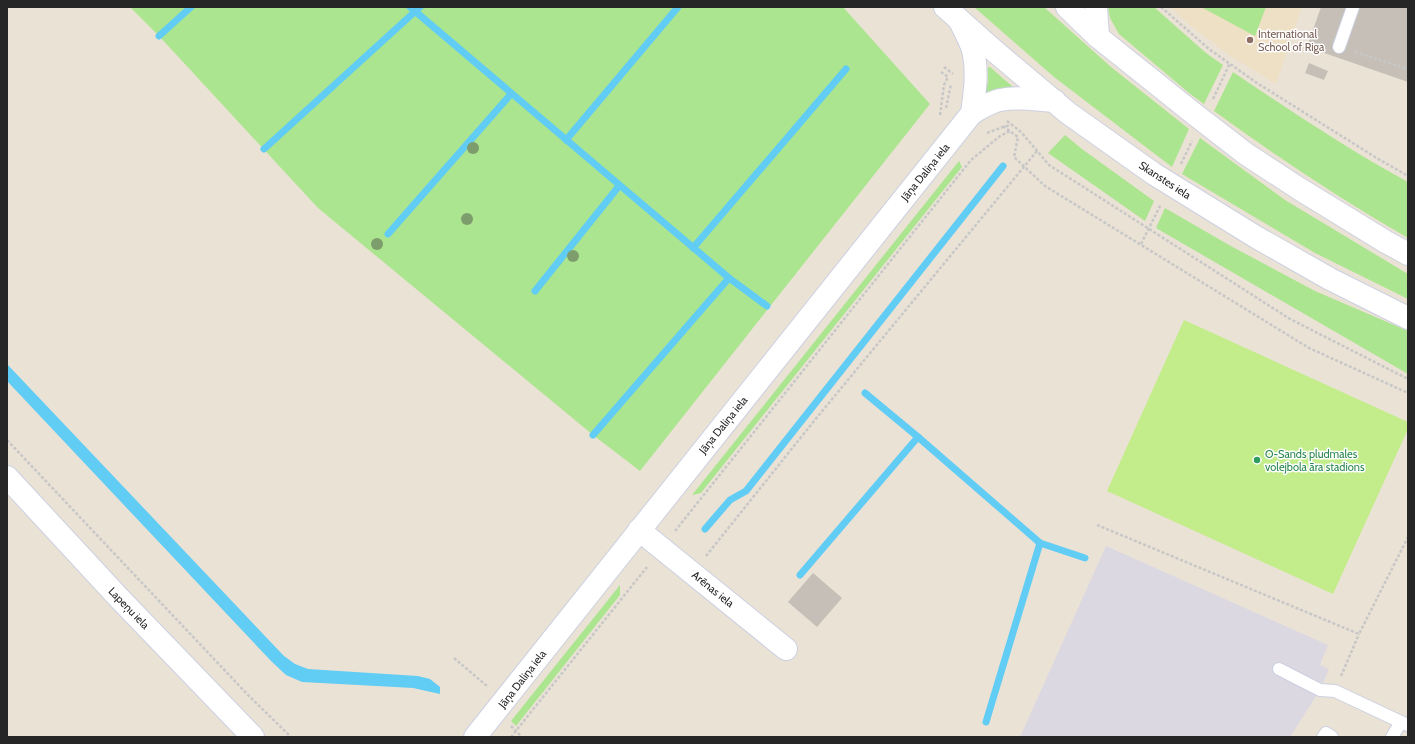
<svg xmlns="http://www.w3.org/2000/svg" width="1415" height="744" viewBox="0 0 1415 744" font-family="Cabin,sans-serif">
  <rect width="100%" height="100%" fill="#ebe2d6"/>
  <polygon fill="#dbd8e2" points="1106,546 1328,645 1320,665 1329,669 1320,690 1290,737 1020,737"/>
  <polygon fill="#eee0c4" points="1170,7 1302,7 1276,84 1229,55 1191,26"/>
  <g fill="#ace58f">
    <polygon points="130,7 843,7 930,104 640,471 593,435 318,208 159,36"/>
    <polygon points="974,7 1044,7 1111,67 1189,129 1172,167 1054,77"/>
    <polygon points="1108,7 1154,7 1206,53 1223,65 1204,104 1189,93 1119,34 1110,18"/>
    <polygon points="1201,7 1266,7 1255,36"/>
    <polygon points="988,67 990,67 1013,87 984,95 988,82"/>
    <path d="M1233 72C1291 111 1347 149 1408 182V238C1341 199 1277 157 1214 111Z"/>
    <polygon points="1065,135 1082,149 1154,201 1145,221 1048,153"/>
    <polygon points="1200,138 1285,200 1408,274 1408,299 1315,253 1182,174"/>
    <polygon points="959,161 962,167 701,493 692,495"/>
    <polygon points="1165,208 1229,245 1315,291 1408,331 1408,374 1156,228"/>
    <polygon points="620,585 620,595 516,726 511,721"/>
  </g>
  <polygon fill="#c3ed8a" points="1184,320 1408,422 1408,429 1333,594 1107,491"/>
  <polygon fill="#62cdf4" points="7,364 284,656 295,664 308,669 418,676 430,679 440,687 440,694 413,688 302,682 286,675 271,661 7,381"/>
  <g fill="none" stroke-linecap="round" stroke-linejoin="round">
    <g stroke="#62cdf4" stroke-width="7">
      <polyline points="410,7 729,278 767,306"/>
      <polyline points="159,36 191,7"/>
      <polyline points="566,140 678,7"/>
      <polyline points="264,149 420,7"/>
      <polyline points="388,234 511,94"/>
      <polyline points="693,248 846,69"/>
      <polyline points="535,291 619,186"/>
      <polyline points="865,393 918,437 1040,543 1085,558"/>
      <polyline points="593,435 729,278"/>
      <polyline points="705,529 730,500 746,491 1003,166"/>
      <polyline points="800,575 918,437"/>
      <polyline points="986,722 1040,543"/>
    </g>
  </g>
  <g fill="#c5bfb7">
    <polygon points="1321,7 1408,7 1408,82 1307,47"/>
    <polygon points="1309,63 1328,71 1324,80 1305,73"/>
    <polygon points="813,573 842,598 817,627 788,602"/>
  </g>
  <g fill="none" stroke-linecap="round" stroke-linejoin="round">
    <g stroke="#ccd0e1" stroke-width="14">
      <g id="service">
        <polyline points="1339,47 1353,7"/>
        <polyline points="1279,669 1320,690 1335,691 1401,722"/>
        <polyline points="1323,737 1326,733 1332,737"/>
        <polyline points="1392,737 1401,722 1408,725"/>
      </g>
    </g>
    <g stroke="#ccd0e1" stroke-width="24">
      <g id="minor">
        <polyline points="1096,7 1098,37"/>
        <path d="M960 21C964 30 970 40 973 50 978 71 975 92 972 113"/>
        <polyline points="7,477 119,598 253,737"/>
        <polyline points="639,530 786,649"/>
        <path d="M475 737 972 113C981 108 990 102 1000 100 1018 96 1037 100 1055 101"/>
      </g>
    </g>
    <g stroke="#ccd0e1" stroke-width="24">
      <g id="secondary">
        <polyline points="945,7 991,48 1068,113 1154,174 1256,237 1330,279 1408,318"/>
        <polyline points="1067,7 1098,37 1193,113 1246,154 1298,188 1386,242 1408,254"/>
      </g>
    </g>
    <g stroke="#c7c7c7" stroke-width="2.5" stroke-dasharray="3 2" stroke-linecap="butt">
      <polyline points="1161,7 1209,49 1257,83 1375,157 1408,176"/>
      <polyline points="1355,52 1408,69"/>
      <polyline points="944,67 953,74"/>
      <polyline points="1213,99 1230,63"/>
      <polyline points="946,108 951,84"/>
      <polyline points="940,115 944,85 948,77 941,72"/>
      <polyline points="1007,121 1021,132 1049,165 1290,319 1408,379"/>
      <polyline points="1003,126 1018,137 1014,157 1045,186 1309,348 1408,393"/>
      <polyline points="987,133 1003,127 1011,125"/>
      <polyline points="1181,164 1192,141"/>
      <polyline points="1141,244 1161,204"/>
      <polyline points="7,440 248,695 291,737"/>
      <polyline points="1097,525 1359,634 1408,537"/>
      <polyline points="675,531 971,160 1000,136 1010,131"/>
      <polyline points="706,556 814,421 1037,151"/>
      <polyline points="454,658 487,686"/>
      <polyline points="1341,676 1359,634"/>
      <polyline points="511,726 522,737"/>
      <polyline points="511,737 647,567"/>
    </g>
    <use href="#service" stroke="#fff" stroke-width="12"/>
    <use href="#minor" stroke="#fff" stroke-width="22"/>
    <use href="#secondary" stroke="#fff" stroke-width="22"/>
  </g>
  <g fill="#7e9d6c">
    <circle cx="473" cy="148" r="6"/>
    <circle cx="467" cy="219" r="6"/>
    <circle cx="377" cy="244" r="6"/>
    <circle cx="573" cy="256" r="6"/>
  </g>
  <circle fill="#8d6e63" stroke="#fff" stroke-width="1.5" cx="1250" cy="40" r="4"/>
  <circle fill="#2e9e5b" stroke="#fff" stroke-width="1.5" cx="1257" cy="460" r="4"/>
  <g text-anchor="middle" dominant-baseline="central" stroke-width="3" stroke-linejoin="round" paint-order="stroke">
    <g font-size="11" fill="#785e54" stroke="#fff" text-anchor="start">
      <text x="1258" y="34">International<tspan x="1258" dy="13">School of Riga</tspan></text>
    </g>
    <g font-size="11" fill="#262626" stroke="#fff">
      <text transform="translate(925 172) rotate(-51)">Jāņa Daliņa iela</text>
      <text transform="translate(1165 180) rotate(33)">Skanstes iela</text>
      <text transform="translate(723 425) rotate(-51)">Jāņa Daliņa iela</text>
      <text transform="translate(713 589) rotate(39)">Arēnas iela</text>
      <text transform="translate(129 608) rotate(46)">Lapeņu iela</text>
      <text transform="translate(522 679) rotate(-52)">Jāņa Daliņa iela</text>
    </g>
    <g font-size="11" fill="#27864d" stroke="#fff" text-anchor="start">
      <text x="1265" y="454">O-Sands pludmales<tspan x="1265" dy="13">volejbola āra stadions</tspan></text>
    </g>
  </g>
  <rect width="1415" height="744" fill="none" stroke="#262626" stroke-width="16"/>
</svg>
